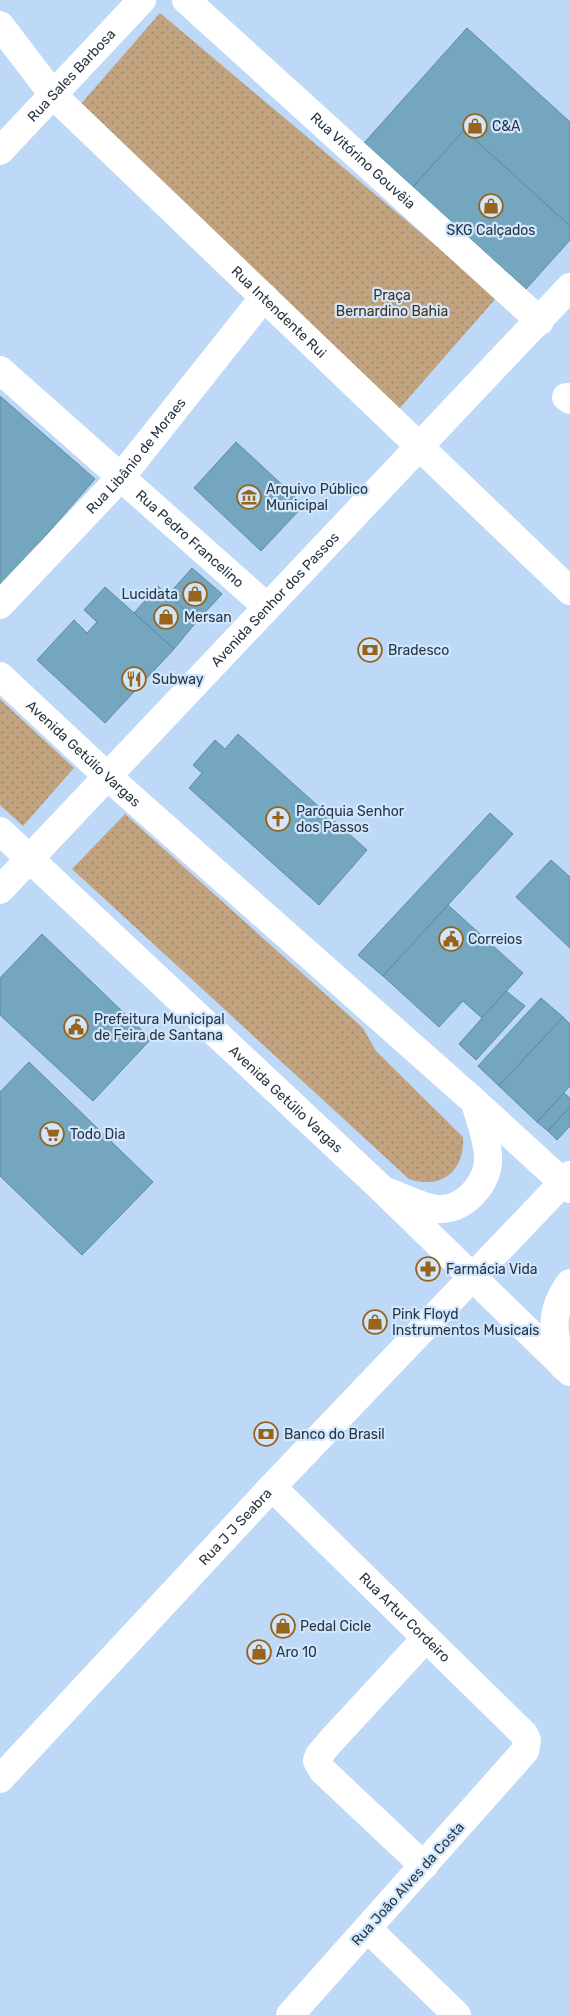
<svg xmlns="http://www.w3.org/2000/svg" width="570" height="2015" viewBox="0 0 570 2015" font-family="Rubik,sans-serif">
  <defs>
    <pattern id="park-dots" width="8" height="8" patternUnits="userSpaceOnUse" patternTransform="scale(1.25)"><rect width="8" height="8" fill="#c2a380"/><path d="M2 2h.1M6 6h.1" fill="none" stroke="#9e866a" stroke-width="1.8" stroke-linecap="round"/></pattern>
  </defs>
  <rect width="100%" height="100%" fill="#bdd9f7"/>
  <g fill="url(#park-dots)">
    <polygon points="160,13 497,297 399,409 80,105"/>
    <polygon points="0,699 74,768 23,826 0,805"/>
    <path d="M125 814 363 1028 376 1051 463 1137C465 1171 442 1190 409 1179L72 869Z"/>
  </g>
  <g fill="#74a7bf" stroke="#5a8ca4">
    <polygon points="467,28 570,122 570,226 464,130 413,187 364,143"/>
    <polygon points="464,130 570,226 570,240 526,289 413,187"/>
    <polygon points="0,396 95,479 0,588"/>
    <polygon points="236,442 304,505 261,551 194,488"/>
    <polygon points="192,568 222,594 197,621 168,595"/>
    <polygon points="158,586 197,621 174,649 134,613"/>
    <polygon points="105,587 174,649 105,723 37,660 74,620 87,633 97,622 84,610"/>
    <polygon points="238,734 367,850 319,905 189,788 202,773 193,765 215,740 225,749"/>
    <polygon points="490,813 513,834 383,976 358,955"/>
    <polygon points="551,860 570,877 570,948 516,897"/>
    <polygon points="448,905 523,973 482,1018 463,1001 439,1027 383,976"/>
    <polygon points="42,934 151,1039 93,1101 0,1015 0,978"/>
    <polygon points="506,991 525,1006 476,1060 459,1044"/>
    <polygon points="541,998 563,1017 499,1086 478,1066"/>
    <polygon points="563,1017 570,1024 570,1086 537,1122 499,1086"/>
    <polygon points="29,1062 153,1182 82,1255 0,1176 0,1092"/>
    <polygon points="564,1093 570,1098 570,1107 548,1131 537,1122"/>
    <polygon points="570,1107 570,1126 557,1140 548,1131"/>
  </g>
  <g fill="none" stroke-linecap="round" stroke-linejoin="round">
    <g stroke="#fff" stroke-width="28">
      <path id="s1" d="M186 0 540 321"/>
      <path id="s2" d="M0 25 54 96 570 591"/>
      <path id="s3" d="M0 151 142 0"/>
      <path id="s4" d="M0 370 267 607"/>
      <polyline points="566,397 570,400"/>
      <path id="s5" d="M0 605 121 477 264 297"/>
      <path id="s6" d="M272 1487 524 1734 527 1740 525 1751 290 2015"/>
      <polyline points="424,1866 322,1770 317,1761 319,1755 330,1742 426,1638"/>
      <polyline points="368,1929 457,2015"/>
    </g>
    <g stroke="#fff" stroke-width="28">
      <path id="s7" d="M0 676 106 775 475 1102 570 1189"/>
      <path id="s8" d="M0 831 381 1188 570 1372"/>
      <path id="s9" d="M0 890 570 287"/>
      <path d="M391 1193C404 1198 430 1211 443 1209 468 1207 490 1180 488 1155 487 1138 479 1118 475 1102"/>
      <path d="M563 1366C552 1334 549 1311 570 1283"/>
      <path id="s10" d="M0 1779 272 1487 570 1175"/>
    </g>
  </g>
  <defs>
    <g id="shop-ring" transform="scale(1.25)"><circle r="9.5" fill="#d0e6fc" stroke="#98631a" stroke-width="1.5"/><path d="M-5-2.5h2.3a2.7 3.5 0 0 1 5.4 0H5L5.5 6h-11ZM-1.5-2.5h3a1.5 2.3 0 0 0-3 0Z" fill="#98631a"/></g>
    <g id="museum-ring" transform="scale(1.25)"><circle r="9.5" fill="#d0e6fc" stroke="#98631a" stroke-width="1.5"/><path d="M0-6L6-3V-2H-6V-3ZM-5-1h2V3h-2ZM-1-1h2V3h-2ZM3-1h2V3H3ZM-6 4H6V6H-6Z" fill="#98631a"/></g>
    <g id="bank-ring" transform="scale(1.25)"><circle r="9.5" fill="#d0e6fc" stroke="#98631a" stroke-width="1.5"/><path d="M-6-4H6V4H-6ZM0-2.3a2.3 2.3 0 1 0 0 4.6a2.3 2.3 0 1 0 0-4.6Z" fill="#98631a"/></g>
    <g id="restaurant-ring" transform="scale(1.25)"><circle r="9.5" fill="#d0e6fc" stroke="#98631a" stroke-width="1.5"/><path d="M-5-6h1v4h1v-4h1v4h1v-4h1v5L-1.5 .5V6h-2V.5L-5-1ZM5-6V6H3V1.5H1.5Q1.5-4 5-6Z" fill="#98631a"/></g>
    <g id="church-ring" transform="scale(1.25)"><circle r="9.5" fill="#d0e6fc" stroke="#98631a" stroke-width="1.5"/><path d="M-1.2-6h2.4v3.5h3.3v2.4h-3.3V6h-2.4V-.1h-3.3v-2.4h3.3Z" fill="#98631a"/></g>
    <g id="civic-ring" transform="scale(1.25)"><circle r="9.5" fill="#d0e6fc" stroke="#98631a" stroke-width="1.5"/><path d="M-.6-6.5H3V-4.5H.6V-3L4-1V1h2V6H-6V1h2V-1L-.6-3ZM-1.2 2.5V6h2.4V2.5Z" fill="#98631a"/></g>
    <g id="supermarket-ring" transform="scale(1.25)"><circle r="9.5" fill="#d0e6fc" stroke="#98631a" stroke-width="1.5"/><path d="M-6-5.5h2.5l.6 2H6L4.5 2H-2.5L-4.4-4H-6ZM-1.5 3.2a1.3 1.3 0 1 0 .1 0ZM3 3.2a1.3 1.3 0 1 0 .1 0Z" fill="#98631a"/></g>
    <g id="pharmacy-ring" transform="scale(1.25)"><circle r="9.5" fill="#d0e6fc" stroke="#98631a" stroke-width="1.5"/><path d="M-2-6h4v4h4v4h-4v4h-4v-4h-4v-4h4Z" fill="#98631a"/></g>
  </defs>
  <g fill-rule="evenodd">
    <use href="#shop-ring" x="475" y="126"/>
    <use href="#shop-ring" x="491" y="206"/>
    <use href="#museum-ring" x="249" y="497"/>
    <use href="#shop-ring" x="195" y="594"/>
    <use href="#shop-ring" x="166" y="617"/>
    <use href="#bank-ring" x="370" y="650"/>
    <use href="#restaurant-ring" x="134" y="679"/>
    <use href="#church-ring" x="278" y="819"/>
    <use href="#civic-ring" x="451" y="939"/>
    <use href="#civic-ring" x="76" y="1027"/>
    <use href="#supermarket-ring" x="52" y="1134"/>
    <use href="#pharmacy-ring" x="428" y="1269"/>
    <use href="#shop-ring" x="375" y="1322"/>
    <use href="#bank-ring" x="266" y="1434"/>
    <use href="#shop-ring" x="283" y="1626"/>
    <use href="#shop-ring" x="259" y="1652"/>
  </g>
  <g text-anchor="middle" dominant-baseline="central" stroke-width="4.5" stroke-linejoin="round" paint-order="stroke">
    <g font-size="14" fill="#283644" stroke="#d0e6fc">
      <text stroke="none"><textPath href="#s3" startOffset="104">Rua Sales Barbosa</textPath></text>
      <text stroke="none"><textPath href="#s1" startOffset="239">Rua Vitórino Gouvêia</textPath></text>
      <text stroke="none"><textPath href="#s2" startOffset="401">Rua Intendente Rui</textPath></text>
      <text stroke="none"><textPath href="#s5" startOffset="202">Rua Libânio de Moraes</textPath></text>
      <text stroke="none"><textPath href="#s4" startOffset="254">Rua Pedro Francelino</textPath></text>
      <text stroke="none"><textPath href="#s9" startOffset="400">Avenida Senhor dos Passos</textPath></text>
      <text stroke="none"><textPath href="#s7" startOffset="114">Avenida Getúlio Vargas</textPath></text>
      <text stroke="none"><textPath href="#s8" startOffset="392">Avenida Getúlio Vargas</textPath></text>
      <text stroke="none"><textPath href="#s10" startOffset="345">Rua J J Seabra</textPath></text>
      <text stroke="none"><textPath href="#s6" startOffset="186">Rua Artur Cordeiro</textPath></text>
      <text transform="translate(408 1884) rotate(-48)">Rua João Alves da Costa</text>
    </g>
    <g font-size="14" fill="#283644" stroke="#d0e6fc" text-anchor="start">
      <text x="492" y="126">C&amp;A</text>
      <text x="491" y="230" text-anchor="middle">SKG Calçados</text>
      <text x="266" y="489">Arquivo Público<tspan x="266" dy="16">Municipal</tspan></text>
      <text x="178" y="594" text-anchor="end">Lucidata</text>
      <text x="184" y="617">Mersan</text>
      <text x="388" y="650">Bradesco</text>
      <text x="152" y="679">Subway</text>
      <text x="296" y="811">Paróquia Senhor<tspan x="296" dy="16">dos Passos</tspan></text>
      <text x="468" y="939">Correios</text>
      <text x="94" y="1019">Prefeitura Municipal<tspan x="94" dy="16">de Feira de Santana</tspan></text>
      <text x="70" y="1134">Todo Dia</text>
      <text x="446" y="1269">Farmácia Vida</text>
      <text x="392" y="1314">Pink Floyd<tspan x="392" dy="16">Instrumentos Musicais</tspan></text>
      <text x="284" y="1434">Banco do Brasil</text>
      <text x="300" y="1626">Pedal Cicle</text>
      <text x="276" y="1652">Aro 10</text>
    </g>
    <g font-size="14" fill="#473115" stroke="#d0e6fc">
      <text x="392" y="295">Praça<tspan x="392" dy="16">Bernardino Bahia</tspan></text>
    </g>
  </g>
</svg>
